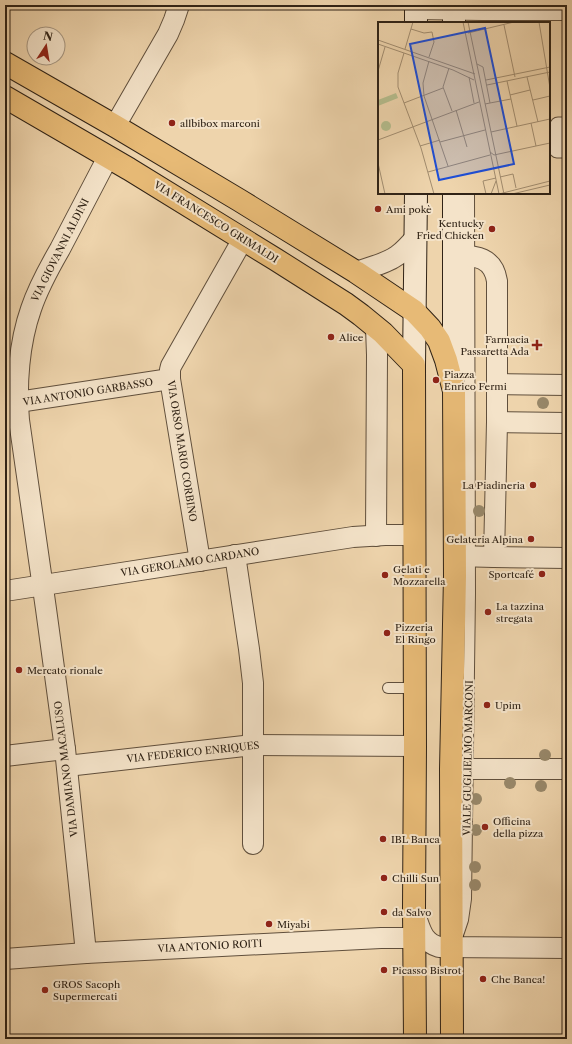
<svg xmlns="http://www.w3.org/2000/svg" width="572" height="1044" viewBox="0 0 572 1044" font-family="'Libre Caslon Text',serif">
  <rect width="100%" height="100%" fill="#eed4ac"/>
  <filter id="stains"><feTurbulence type="fractalNoise" baseFrequency=".005" numOctaves="4"/><feColorMatrix values="0 0 0 0 .2 0 0 0 0 .09 0 0 0 0 .02 0 0 0 .5 -.17"/></filter>
  <radialGradient id="worn" r=".72"><stop offset=".6" stop-color="#630" stop-opacity="0"/><stop offset="1" stop-color="#630" stop-opacity=".3"/></radialGradient>
  <g fill="none" stroke-linecap="round" stroke-linejoin="round">
    <g stroke="#604f3c" stroke-width="12">
      <g id="service">
        <polyline points="388,688 415,688"/>
        <polyline points="458,935 463,920 466,899 470,593 469,193"/>
      </g>
    </g>
    <g stroke="#604f3c" stroke-width="17">
      <polyline id="pedestrian" points="567,125 558,125 557,150 567,150"/>
    </g>
    <g stroke="#604f3c" stroke-width="22">
      <g id="minor">
        <polyline points="416,9 482,10 567,10"/>
        <polyline points="115,126 168,34 174,20 179,5"/>
        <path d="M454 255C475 256 493 256 497 281V422L494 557 455 556"/>
        <path d="M356 272C370 267 386 264 398 255 405 250 410 244 416 237"/>
        <polyline points="497,384 567,385"/>
        <polyline points="5,404 170,379"/>
        <polyline points="497,422 567,423"/>
        <polyline points="376,536 377,355 376,327"/>
        <polyline points="235,555 249,649 253,683 253,844"/>
        <polyline points="494,557 567,558"/>
        <polyline points="200,561 170,379 170,370 171,366 243,239"/>
        <polyline points="5,591 353,537 385,535 414,535"/>
        <polyline points="5,756 65,749"/>
        <polyline points="67,766 253,745 415,746"/>
        <polyline points="451,769 567,769"/>
        <path d="M416 917C421 931 423 942 439 947L567 948"/>
        <path d="M86 953 65 749 46 609 19 420C16 385 19 343 31 309 38 288 49 268 60 249 76 218 92 188 108 157"/>
        <polyline points="5,959 86,953 381,938 415,938"/>
      </g>
    </g>
    <g stroke="#302316" stroke-width="24">
      <g id="secondary">
        <polyline points="416,23 416,5"/>
        <polyline points="454,23 454,5"/>
        <polyline points="414,365 416,193"/>
        <polyline points="454,378 454,193"/>
      </g>
    </g>
    <g stroke="#302316" stroke-width="24">
      <g id="primary">
        <polyline points="5,63 115,126 239,200 356,272 414,311 430,328 439,341 446,360 454,391 455,576 451,769 452,1039"/>
        <polyline points="5,97 129,169 275,259 346,304 361,315 383,333 414,365 415,746 414,908 415,1039"/>
      </g>
    </g>
    <use href="#service" stroke="#f4e3c9" stroke-width="10"/>
    <use href="#pedestrian" stroke="#f4e3c9" stroke-width="15"/>
    <use href="#minor" stroke="#f4e3c9" stroke-width="20"/>
    <use href="#secondary" stroke="#f4e3c9" stroke-width="22"/>
    <use href="#primary" stroke="#e7ba76" stroke-width="22"/>
  </g>
  <g fill="#98886a">
    <circle cx="543" cy="403" r="6"/>
    <circle cx="479" cy="511" r="6"/>
    <circle cx="545" cy="755" r="6"/>
    <circle cx="510" cy="783" r="6"/>
    <circle cx="541" cy="786" r="6"/>
    <circle cx="476" cy="799" r="6"/>
    <circle cx="476" cy="830" r="6"/>
    <circle cx="475" cy="867" r="6"/>
    <circle cx="475" cy="885" r="6"/>
  </g>
  <g fill="#8f2418" stroke="#f4e3c9" stroke-width="1.5">
    <circle cx="172" cy="123" r="4"/>
    <circle cx="378" cy="209" r="4"/>
    <circle cx="492" cy="229" r="4"/>
    <circle cx="331" cy="337" r="4"/>
    <path d="M535 339h4v4h4v4h-4v4h-4v-4h-4v-4h4z"/>
    <circle cx="436" cy="380" r="4"/>
    <circle cx="533" cy="485" r="4"/>
    <circle cx="531" cy="539" r="4"/>
    <circle cx="542" cy="574" r="4"/>
    <circle cx="385" cy="575" r="4"/>
    <circle cx="488" cy="612" r="4"/>
    <circle cx="387" cy="633" r="4"/>
    <circle cx="19" cy="670" r="4"/>
    <circle cx="487" cy="705" r="4"/>
    <circle cx="485" cy="827" r="4"/>
    <circle cx="383" cy="839" r="4"/>
    <circle cx="384" cy="878" r="4"/>
    <circle cx="384" cy="912" r="4"/>
    <circle cx="269" cy="924" r="4"/>
    <circle cx="384" cy="970" r="4"/>
    <circle cx="483" cy="979" r="4"/>
    <circle cx="45" cy="990" r="4"/>
  </g>
  <g text-anchor="middle" dominant-baseline="central" stroke-width="4" stroke-linejoin="round" paint-order="stroke">
    <g font-size="10" fill="#302316" stroke="#f4e3c9" text-anchor="start">
      <text x="180" y="123">allbibox marconi</text>
      <text x="386" y="209">Ami pokè</text>
      <text x="484" y="223" text-anchor="end">Kentucky<tspan x="484" dy="12">Fried Chicken</tspan></text>
      <text x="339" y="337">Alice</text>
      <text x="529" y="339" text-anchor="end">Farmacia<tspan x="529" dy="12">Passaretta Ada</tspan></text>
      <text x="444" y="374">Piazza<tspan x="444" dy="12">Enrico Fermi</tspan></text>
      <text x="525" y="485" text-anchor="end">La Piadineria</text>
      <text x="523" y="539" text-anchor="end">Gelateria Alpina</text>
      <text x="393" y="569">Gelati e<tspan x="393" dy="12">Mozzarella</tspan></text>
      <text x="534" y="574" text-anchor="end">Sportcafé</text>
      <text x="496" y="606">La tazzina<tspan x="496" dy="12">stregata</tspan></text>
      <text x="395" y="627">Pizzeria<tspan x="395" dy="12">El Ringo</tspan></text>
      <text x="27" y="670">Mercato rionale</text>
      <text x="495" y="705">Upim</text>
      <text x="493" y="821">Officina<tspan x="493" dy="12">della pizza</tspan></text>
      <text x="391" y="839">IBL Banca</text>
      <text x="392" y="878">Chilli Sun</text>
      <text x="392" y="912">da Salvo</text>
      <text x="277" y="924">Miyabi</text>
      <text x="392" y="970">Picasso Bistrot</text>
      <text x="491" y="979">Che Banca!</text>
      <text x="53" y="984">GROS Sacoph<tspan x="53" dy="12">Supermercati</tspan></text>
    </g>
    <g font-size="10" fill="#302316" stroke="#f4e3c9">
      <text transform="translate(216 222) rotate(32)">VIA FRANCESCO GRIMALDI</text>
      <text transform="translate(60 250) rotate(-63)">VIA GIOVANNI ALDINI</text>
      <text transform="translate(88 392) rotate(-9)">VIA ANTONIO GARBASSO</text>
      <text transform="translate(182 451) rotate(81)">VIA ORSO MARIO CORBINO</text>
      <text transform="translate(190 562) rotate(-9)">VIA GEROLAMO CARDANO</text>
      <text transform="translate(193 752) rotate(-6)">VIA FEDERICO ENRIQUES</text>
      <text transform="translate(468 758) rotate(-89)">VIALE GUGLIELMO MARCONI</text>
      <text transform="translate(66 769) rotate(-97)">VIA DAMIANO MACALUSO</text>
      <text transform="translate(210 946) rotate(-3)">VIA ANTONIO ROITI</text>
    </g>
  </g>
  <g transform="translate(378 22)">
    <rect width="172" height="172" fill="#eed4ac"/>
    <path d="M18 71 20 76 0 84V78Z" fill="#b5bd8d"/>
    <path d="M3 104a5 5 0 1 1 10 0a5 5 0 1 1-10 0Z" fill="#b5bd8d"/>
    <path fill="none" stroke="#a28d70" stroke-width="1" d="M85 0 121 172M90 0 126 172M161 0 172 66M126 3 137 55M33 7 46 11 54 10 56 20 51 35M90 11 136 0M0 18 97 52M0 22 75 48 96 58M27 27 35 0M26 31 20 51V65L43 126 56 172M51 39 45 61 46 74 70 144M99 42 105 45 112 81 107 82M71 46 65 65 74 89M0 49 7 25M91 55 96 81M149 55 160 100M108 58 172 45M129 59 139 104M109 63 172 50M132 73 152 68M155 78 172 74M26 81 65 66M112 81 133 77M78 88 89 125M153 101 158 124M113 110 172 97M0 118 101 80M62 120 107 108M42 124 62 118M112 130 116 133 172 121M0 141 7 172M50 150 112 133M122 155 135 152 138 166M108 172 105 159 118 156M113 172 118 159M121 172 172 159M134 172 172 163"/>
    <path fill="#1d4ed8" fill-opacity="0.15" stroke="#1d4ed8" stroke-width="2" d="M107 6 136 142 61 158 32 22Z"/>
    <rect width="172" height="172" fill="none" stroke="#302316" stroke-width="2"/>
  </g>
  <rect width="572" height="1044" fill="none" stroke="#eed4ac" stroke-width="20"/>
  <rect x="6" y="6" width="560" height="1032" fill="none" stroke="#302316" stroke-width="2"/>
  <rect x="10" y="10" width="552" height="1024" fill="none" stroke="#302316"/>
  <g transform="translate(46 46) rotate(12)"><circle r="19" fill="#f4e3c9" stroke="#a69681"/>
  <path d="M0-3L7 15L0 10L-7 15Z" fill="#8f2418"/>
  <text y="-6" font-size="11" font-weight="bold" text-anchor="middle" fill="#302316">N</text>
  </g>
  <rect width="100%" height="100%" filter="url(#stains)"/>
  <rect width="100%" height="100%" fill="url(#worn)"/>
</svg>
